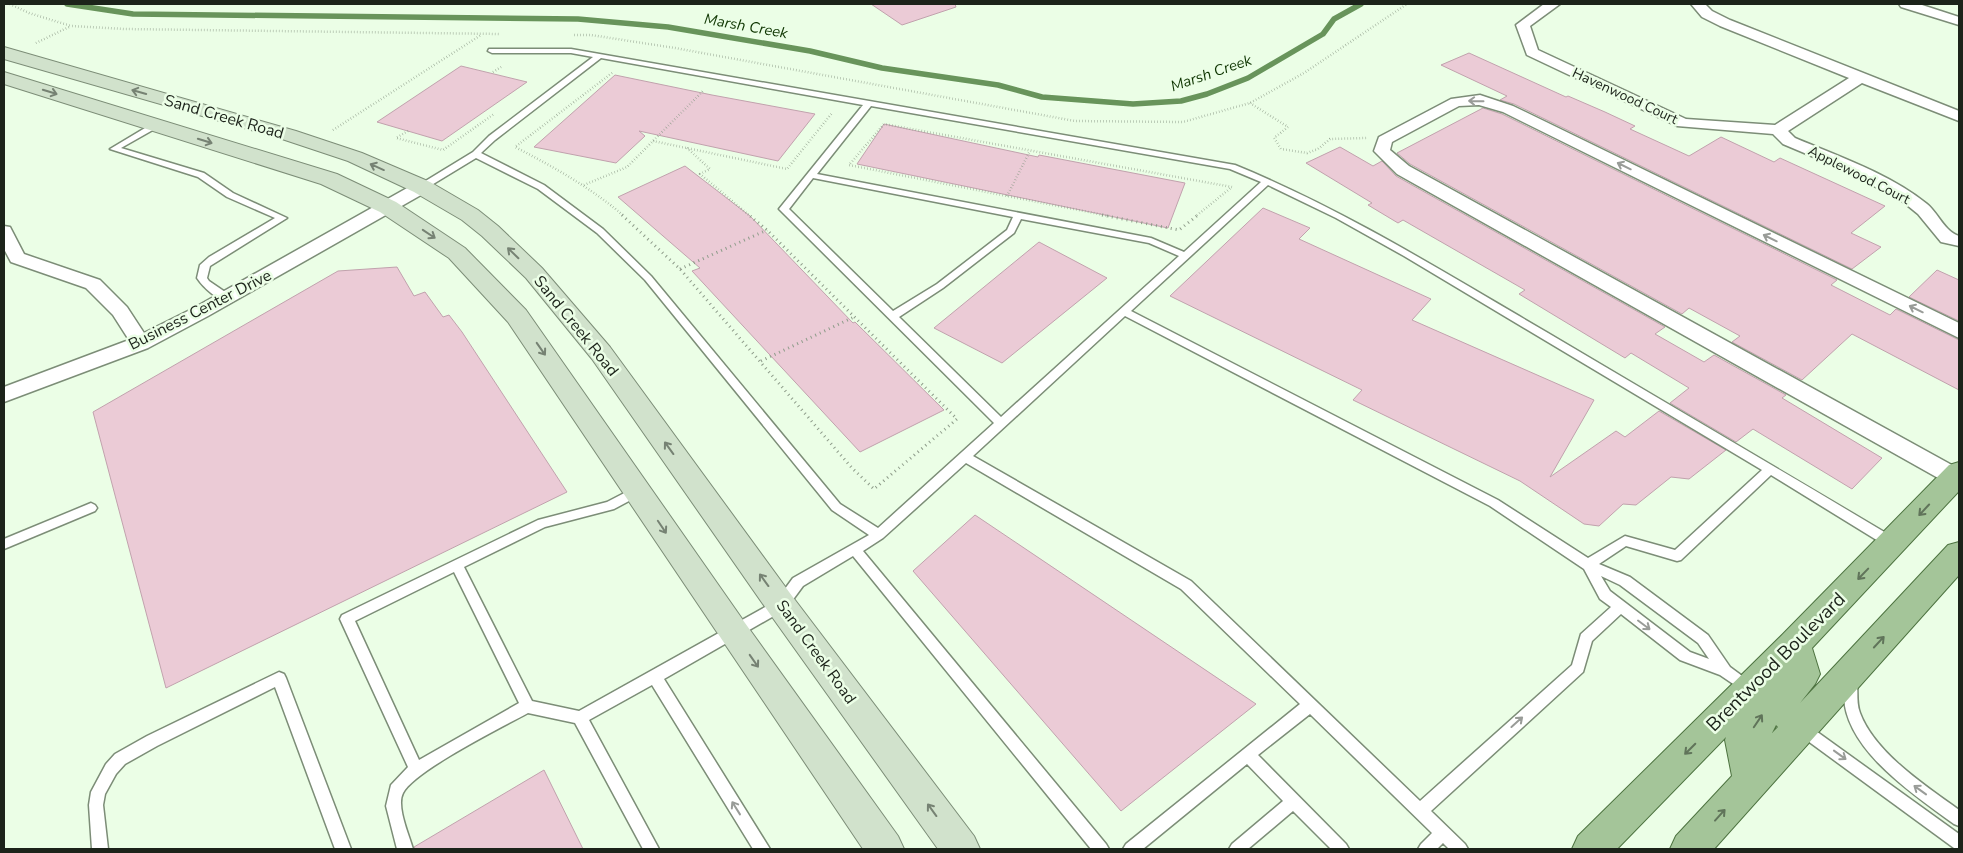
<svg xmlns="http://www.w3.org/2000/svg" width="1963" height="853" viewBox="0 0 1963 853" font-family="'Nunito Sans',sans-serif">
  <rect width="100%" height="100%" fill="#ebfee6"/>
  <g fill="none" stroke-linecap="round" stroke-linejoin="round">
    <polyline stroke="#68945b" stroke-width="5.5" points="67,4 133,14 578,19 668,27 810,51 882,68 998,85 1042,97 1133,104 1181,101 1207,94 1248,78 1323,34 1334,19 1361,4"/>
  </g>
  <g fill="#ebcbd6" stroke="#c1a2ad">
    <polygon points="871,4 955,4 956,7 902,25"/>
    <polygon points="1469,53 1566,97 1568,96 1605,112 1635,126 1630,129 1689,156 1721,137 1774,162 1780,158 1885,206 1851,233 1881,247 1852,269 1514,104 1500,100 1507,96 1441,65"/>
    <polygon points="461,66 527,82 442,141 377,122"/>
    <polygon points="615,75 712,95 815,114 778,161 639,131 645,136 616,163 534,147"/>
    <polygon points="1483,108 1502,114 1837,280 1831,285 1890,315 1896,309 1959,340 1959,390 1852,334 1802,380 1732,342 1740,336 1689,308 1682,314 1410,164 1397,153"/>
    <polygon points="884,124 1038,157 1039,155 1185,183 1168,228 857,164"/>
    <polygon points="1340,147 1373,166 1382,161 1396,176 1665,327 1655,334 1704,362 1714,355 1786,395 1782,398 1882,458 1852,489 1753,429 1736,442 1670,403 1689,388 1631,353 1625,358 1519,294 1525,290 1403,220 1398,223 1368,205 1372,203 1306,163"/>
    <polygon points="685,166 750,216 853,323 855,322 944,410 860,452 692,271 700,268 618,197"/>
    <polygon points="1263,208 1310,228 1299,239 1431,299 1412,320 1594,400 1550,477 1616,431 1625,437 1659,411 1726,450 1689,479 1671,477 1636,505 1623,504 1599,526 1584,524 1520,481 1353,400 1362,390 1170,296"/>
    <polygon points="1039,242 1107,278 1002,363 934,328"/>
    <polygon points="397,267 414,296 425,292 443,317 449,315 462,332 567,492 166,688 93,412 338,271"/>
    <polygon points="1937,270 1959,280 1959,321 1909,297"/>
    <polygon points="975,515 1256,704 1121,811 913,571"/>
    <polygon points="544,770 583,849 415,849 414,847"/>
  </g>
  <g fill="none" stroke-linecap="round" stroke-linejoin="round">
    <g stroke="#7c8d77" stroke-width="3">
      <g id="service">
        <path d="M489 49H571L1235 165C1345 210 1445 273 1548 333 1664 402 1781 470 1896 539L1898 543 1896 547 1892 548 1888 547 1771 475 1681 560 1677 561 1626 546 1599 564 1630 577 1708 635 1730 667 1753 684 1755 688 1753 692 1748 694 1720 675 1680 660 1621 614 1592 641 1583 672 1431 811 1465 844 1468 849H1449L1443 843 1437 849H1418L1421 844 1432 833 1310 714 1258 755 1346 844 1349 849H1331L1293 811 1248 849H1229L1232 844 1283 801 1247 764 1143 849H1123L1126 844 1300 704 1181 589 966 463 883 538 863 551 1106 844 1109 849H1091L853 556 803 586 786 609 664 679 770 849H753L652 685 589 720 659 849H643L575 723 528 713C502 727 414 771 403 793 396 806 409 835 413 849H397L386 806 391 785 408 767 340 619 342 615 538 520 607 502 634 488H642L644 491 642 494 614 509 545 527 464 567 532 701 579 711 776 601 793 578 869 535 832 510 645 280 597 233 538 189 476 158 425 189H419V185L473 152 489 136 593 57 571 53H492L488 51ZM601 58 863 105 779 209 994 423 878 528 840 504 651 276 603 229 544 185 481 153 495 140ZM871 106 1230 169 1261 182 1184 252 1151 238 817 174ZM813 178 1013 217 1007 230 937 284 893 311 789 209ZM1268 185 1336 218 1404 256 1762 470 1675 550 1625 536 1588 558 1498 500 1131 311ZM1021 219 1149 243 1179 256 1001 417 899 317 943 288 1014 233ZM1125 316 1490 506 1584 569 1600 599 1611 607 1581 634 1572 665 1420 801 1191 581 973 456ZM454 572 519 703 419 760 355 621ZM1601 576 1620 585 1698 643 1709 659 1690 652 1610 591Z"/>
        <path d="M155 122 159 125 158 127 121 148 204 173 233 193 287 218 210 266 207 278 209 281 231 296 232 298 231 300C219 303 203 287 197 278L200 265 209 257 275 218 227 197 198 177 110 149Z"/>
        <polygon points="91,503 95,505 97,508 95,511 4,549 4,539"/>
        <polygon points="279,672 284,674 286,678 351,849 335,849 275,687 157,746 125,764 116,774 105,794 103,805 108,849 92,849 89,805 91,792 106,764 115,754 147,736"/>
        <path d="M1850 676 1855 678 1857 682C1858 692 1856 703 1860 713 1875 753 1926 786 1959 810V826L1954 824C1914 795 1846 750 1844 697 1844 690 1842 684 1845 678Z"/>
        <polygon points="1802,721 1959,834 1959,849 1954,848 1797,733 1795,728 1797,723"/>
      </g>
    </g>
    <g stroke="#7c8d77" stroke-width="3">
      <g id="minor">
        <path d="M1544 4H1560L1530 26 1538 50 1686 119 1775 125 1849 78 1720 26 1702 17 1691 4H1705L1712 11 1730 20 1959 111V121L1862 83 1788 131 1795 138C1838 156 1890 174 1927 204 1938 213 1945 232 1959 236V246L1941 242 1918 214 1902 201 1840 168 1783 144 1773 134 1677 126 1527 55 1516 25Z"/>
        <polygon points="1899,4 1919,4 1959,17 1959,25 1901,7"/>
        <polygon points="1480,95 1513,106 1959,323 1959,338 1503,112 1479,105 1459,106 1392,142 1390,150 1409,166 1959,469 1959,484 1955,485 1947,483 1397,174 1374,151 1379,137 1451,99"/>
        <polygon points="422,182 428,183 430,187 428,191 208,316 148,348 4,402 4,387 129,340 113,315 86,288 11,262 4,249 4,226 10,227 24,254 100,280 127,307 144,333 194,308 416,183"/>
      </g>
    </g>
    <g stroke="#7c8d77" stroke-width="2">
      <g id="secondary">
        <polygon points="4,47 296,131 362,153 430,182 478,210 498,226 542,268 610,347 792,596 974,836 980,849 938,849 770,614 592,359 526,278 482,236 462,220 414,192 348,161 282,139 4,59"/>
        <polygon points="4,72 337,174 396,202 465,248 526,310 745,623 898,836 904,849 863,849 508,322 449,258 380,212 321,184 4,84"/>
      </g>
    </g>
    <g stroke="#4d7340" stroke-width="2">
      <path id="primary" d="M1959 462V491L1812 648 1820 674 1815 684 1800 703 1948 545 1959 542V575L1714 849H1670L1676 836 1732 776 1725 740 1726 737 1617 849H1572L1578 836 1783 634 1949 465ZM1776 725 1778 727 1772 733Z"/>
    </g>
    <g stroke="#8e9c8a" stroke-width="2.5" stroke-dasharray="0.5 2.5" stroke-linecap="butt">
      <polyline points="10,4 29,13 71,26 125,29 500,34"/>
      <polyline points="574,35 591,35 675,48 1075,121 1183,122 1250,103 1304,73 1407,4"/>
      <polyline points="36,43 71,26"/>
      <polyline points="493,72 501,67"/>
      <path d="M612 73 515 147C554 167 591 188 624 216"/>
      <polyline points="1250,103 1288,127 1274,138 1281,149 1307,153 1318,149 1330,139 1367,138"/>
      <polyline points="333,130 481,35"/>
      <polyline points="408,131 396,138 443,150 494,114"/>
      <polyline points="653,141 787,169 832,113"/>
      <polyline points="687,148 710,169 700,174 750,216"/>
      <polyline points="584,185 627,167 704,90"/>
      <polyline points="1007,196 1030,151"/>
      <polyline points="1109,216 849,165 884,124 1232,187 1196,216"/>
    </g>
    <g stroke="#8e9c8a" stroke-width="3" stroke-dasharray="1 4" stroke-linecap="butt">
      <polyline points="622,215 680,269 852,468 874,489 957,419 767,230 749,215"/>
      <polyline points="1102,215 1179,230 1198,215"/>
      <polyline points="680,269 767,230"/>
      <polyline points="761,361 854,317"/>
    </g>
    <use href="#service" fill="#fff" fill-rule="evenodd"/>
    <use href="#minor" fill="#fff" fill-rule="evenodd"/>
    <use href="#secondary" fill="#d1e2cc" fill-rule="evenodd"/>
    <use href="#primary" fill="#a4c599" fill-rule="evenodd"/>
  </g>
  <defs><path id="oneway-shaft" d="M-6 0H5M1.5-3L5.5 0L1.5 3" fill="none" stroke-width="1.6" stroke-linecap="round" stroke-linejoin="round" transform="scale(1.25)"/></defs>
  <g stroke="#768273">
    <use href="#oneway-shaft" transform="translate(50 92) rotate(17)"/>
    <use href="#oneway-shaft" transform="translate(139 92) rotate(-164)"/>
    <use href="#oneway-shaft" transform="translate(205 141) rotate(17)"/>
    <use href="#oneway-shaft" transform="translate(377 167) rotate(-156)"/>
    <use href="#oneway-shaft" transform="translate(429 234) rotate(34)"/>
    <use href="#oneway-shaft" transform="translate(513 253) rotate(-136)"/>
    <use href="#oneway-shaft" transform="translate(541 349) rotate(55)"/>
    <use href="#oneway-shaft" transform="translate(669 448) rotate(-126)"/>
    <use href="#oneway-shaft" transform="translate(662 527) rotate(56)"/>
    <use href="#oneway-shaft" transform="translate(764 580) rotate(-126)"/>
    <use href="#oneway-shaft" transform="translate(754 661) rotate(55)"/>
    <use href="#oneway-shaft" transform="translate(932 810) rotate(-126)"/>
  </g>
  <g stroke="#999c98">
    <use href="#oneway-shaft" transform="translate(1476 101) rotate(-179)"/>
    <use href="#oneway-shaft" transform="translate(1624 166) rotate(-154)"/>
    <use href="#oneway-shaft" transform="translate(1770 238) rotate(-154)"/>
    <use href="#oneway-shaft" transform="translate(1916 309) rotate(-154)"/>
    <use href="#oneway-shaft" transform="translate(1644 625) rotate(37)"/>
    <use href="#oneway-shaft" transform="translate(1517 722) rotate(-42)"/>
    <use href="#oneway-shaft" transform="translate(1840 755) rotate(36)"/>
    <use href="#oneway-shaft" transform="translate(1920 790) rotate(-144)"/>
    <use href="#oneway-shaft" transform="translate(736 808) rotate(-122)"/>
  </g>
  <g stroke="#60745a">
    <use href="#oneway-shaft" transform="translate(1924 510) rotate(133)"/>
    <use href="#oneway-shaft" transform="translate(1863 574) rotate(134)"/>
    <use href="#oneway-shaft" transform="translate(1879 642) rotate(-47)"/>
    <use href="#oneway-shaft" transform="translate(1758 721) rotate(-56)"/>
    <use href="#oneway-shaft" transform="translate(1690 749) rotate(135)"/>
    <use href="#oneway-shaft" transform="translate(1720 815) rotate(-48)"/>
  </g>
  <g text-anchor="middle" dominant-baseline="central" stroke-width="5" stroke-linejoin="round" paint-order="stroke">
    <g font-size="14" fill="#1c231a" stroke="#ebfee6">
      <text transform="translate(1625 96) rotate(25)">Havenwood Court</text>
      <text transform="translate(1859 175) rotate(27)">Applewood Court</text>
    </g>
    <g font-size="15" font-style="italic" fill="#0e3500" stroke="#ebfee6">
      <text transform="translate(746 26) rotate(10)">Marsh Creek</text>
      <text transform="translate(1211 73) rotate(-19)">Marsh Creek</text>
    </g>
    <g font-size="16" fill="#1c231a" stroke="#ebfee6">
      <text transform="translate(224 117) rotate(16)">Sand Creek Road</text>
      <text transform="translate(200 310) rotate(-27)">Business Center Drive</text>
      <text transform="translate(576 326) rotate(51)">Sand Creek Road</text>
      <text transform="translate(816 652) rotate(54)">Sand Creek Road</text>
    </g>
    <g font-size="19" fill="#1c231a" stroke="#ebfee6">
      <text transform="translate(1776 662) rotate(-45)">Brentwood Boulevard</text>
    </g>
  </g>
  <rect width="1963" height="853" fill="none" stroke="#1c231a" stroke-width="10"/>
</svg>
